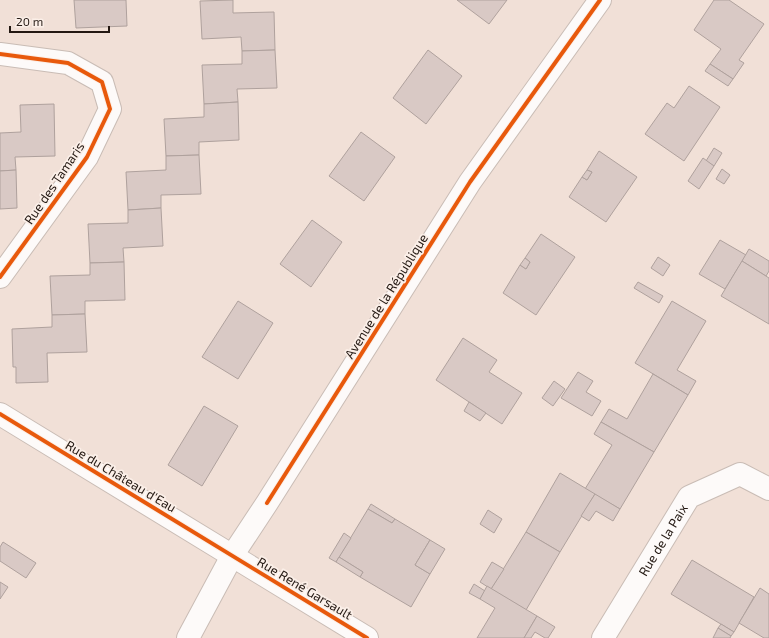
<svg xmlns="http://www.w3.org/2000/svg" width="769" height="638" viewBox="0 0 769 638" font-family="'Exo 2',sans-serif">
  <rect width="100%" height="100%" fill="#f1e0d7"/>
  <g fill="#d9c9c5" stroke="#afa19d">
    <polygon points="74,0 126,0 127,26 76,28"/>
    <polygon points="233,0 233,13 274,12 275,50 242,51 241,37 202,39 200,1"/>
    <polygon points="457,0 507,0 489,24"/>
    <polygon points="714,0 729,0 764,24 739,60 744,63 733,79 710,64 721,49 694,30"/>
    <polygon points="275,50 277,88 237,89 238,102 204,104 202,65 242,64 242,51"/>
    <polygon points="428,50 462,76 426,124 393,98"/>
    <polygon points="710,64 733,79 728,86 705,71"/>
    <polygon points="689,86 720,107 684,161 645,134 667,103 674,108"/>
    <polygon points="238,102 239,140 199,142 199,155 166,156 164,119 204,117 204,104"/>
    <polygon points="54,104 55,156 15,157 16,170 0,171 0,133 21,132 20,105"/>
    <polygon points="361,132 395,157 364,201 329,176"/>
    <polygon points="714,148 722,153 714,166 706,161"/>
    <polygon points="599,151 637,177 606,222 569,197 582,177 587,180 592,172 587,170"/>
    <polygon points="199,155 201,194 161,195 161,208 128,210 126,172 166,170 166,156"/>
    <polygon points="703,158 714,166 699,189 688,181"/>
    <polygon points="722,169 730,175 724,184 716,179"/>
    <polygon points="16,170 17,208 0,209 0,171"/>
    <polygon points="587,170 592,172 587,180 582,177"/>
    <polygon points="161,208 163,246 123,248 124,262 90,263 88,224 128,223 128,210"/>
    <polygon points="312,220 342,242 311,287 280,264"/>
    <polygon points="541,234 575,257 536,315 503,293 520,265 526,269 530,262 525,258"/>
    <polygon points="720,240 746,255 725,289 699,274"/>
    <polygon points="749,249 769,261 769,271 766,276 742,261"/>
    <polygon points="658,257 670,265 663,276 651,268"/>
    <polygon points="525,258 530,262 526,269 520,265"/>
    <polygon points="742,261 769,278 769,324 721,296"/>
    <polygon points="124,262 125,300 85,301 85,314 52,315 50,276 90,275 90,263"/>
    <polygon points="638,282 663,296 659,303 634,288"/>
    <polygon points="238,301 273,323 238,379 202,357"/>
    <polygon points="672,301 706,321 677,370 696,381 688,395 635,363"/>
    <polygon points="85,314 87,352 47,353 48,382 16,383 16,367 13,367 12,329 52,327 52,315"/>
    <polygon points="463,338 497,360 489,372 522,393 502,424 436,380"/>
    <polygon points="578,372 593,381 586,392 601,401 592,416 561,398"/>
    <polygon points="653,374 688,395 654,452 601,422 609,409 627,419"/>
    <polygon points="554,381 565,389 553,406 542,398"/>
    <polygon points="469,402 486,413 480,421 464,411"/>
    <polygon points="204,406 238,426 202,486 168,465"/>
    <polygon points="601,422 654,452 620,509 585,489 612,445 594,434"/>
    <polygon points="560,473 595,494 560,552 526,532"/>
    <polygon points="595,494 620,509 613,521 596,511 589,521 581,516"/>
    <polygon points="371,504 395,519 392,523 368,509"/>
    <polygon points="368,509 392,523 395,519 430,540 415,565 430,574 411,607 360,577 363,572 339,557"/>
    <polygon points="488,510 502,519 494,533 480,524"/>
    <polygon points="526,532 560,552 526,610 491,589"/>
    <polygon points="344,533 351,538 336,562 329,558"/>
    <polygon points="430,540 445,549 430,574 415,565"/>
    <polygon points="3,542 36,563 26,578 0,561 0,547"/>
    <polygon points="339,557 363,572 360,577 336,562"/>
    <polygon points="692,560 754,597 734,632 671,594"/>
    <polygon points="492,562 504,569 491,589 480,582"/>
    <polygon points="0,582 8,587 0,599"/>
    <polygon points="474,584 485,591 480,599 469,593"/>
    <polygon points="487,586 537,616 524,638 477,638 495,608 480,599"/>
    <polygon points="760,588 769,594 769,638 764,638 739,623"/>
    <polygon points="537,616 555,627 548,638 545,638 535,632 531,638 524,638"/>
    <polygon points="721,624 734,632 731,636 718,628"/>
    <polygon points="718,628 731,636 730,638 713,638"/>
  </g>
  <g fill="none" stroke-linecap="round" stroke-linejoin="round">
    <g stroke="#c9bcb5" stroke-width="24">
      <g id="minor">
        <polyline points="0,54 68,63 102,82 110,109 87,157 0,277"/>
        <polyline points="0,414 367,638"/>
        <polyline points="188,638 232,556 267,503 470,182 600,0"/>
        <path id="s1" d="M603 638 689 497 740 474 769 489"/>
      </g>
    </g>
    <use href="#minor" stroke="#fdfaf9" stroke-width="22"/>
    <g stroke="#fbefe8" stroke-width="6">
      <g id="cycleway">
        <polyline points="0,54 68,63 102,82 110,109 87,157 0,277"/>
        <polyline points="0,414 367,638"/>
        <polyline points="267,503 470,182 600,0"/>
      </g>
    </g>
    <use href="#cycleway" stroke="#e8590c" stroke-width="4"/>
  </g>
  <g text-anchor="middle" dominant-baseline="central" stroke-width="3.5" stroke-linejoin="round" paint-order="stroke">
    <g font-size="13" fill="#231812" stroke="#fbefe8">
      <text transform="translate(54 183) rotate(-56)">Rue des Tamaris</text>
      <text transform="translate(386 296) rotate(-58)">Avenue de la République</text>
      <text transform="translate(121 476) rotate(31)">Rue du Château d'Eau</text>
      <text stroke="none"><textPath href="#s1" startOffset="115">Rue de la Paix</textPath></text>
      <text transform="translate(305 588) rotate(31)">Rue René Garsault</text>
    </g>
  </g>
  <path d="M10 26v6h99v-6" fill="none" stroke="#231812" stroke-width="2"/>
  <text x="16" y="26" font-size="12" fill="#231812" stroke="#fbefe8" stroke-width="3" paint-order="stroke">20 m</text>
</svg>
